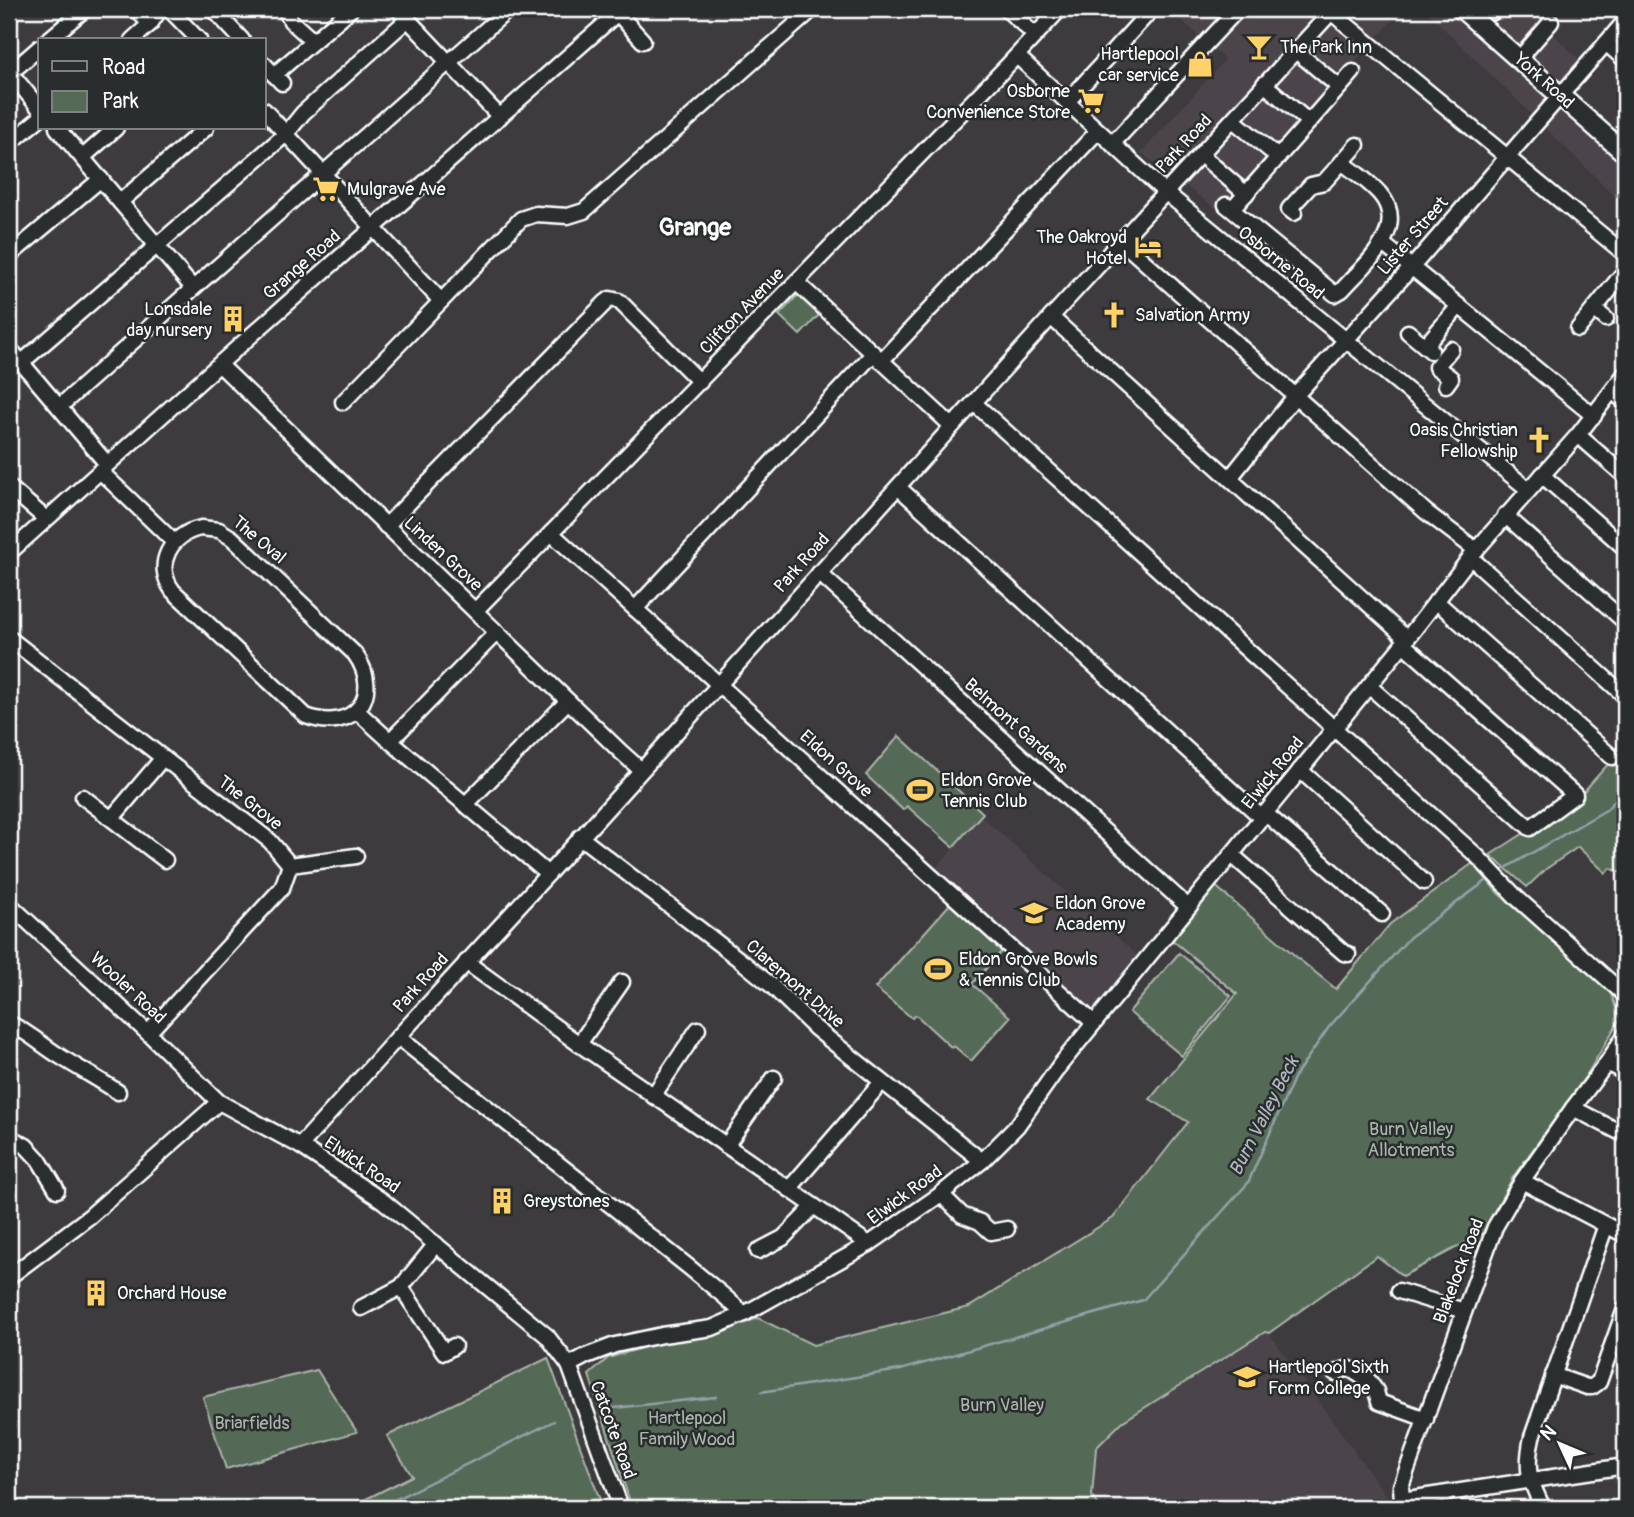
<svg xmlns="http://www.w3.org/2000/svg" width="1634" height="1517" viewBox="0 0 1634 1517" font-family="Pangolin,sans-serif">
  <rect width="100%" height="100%" fill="#3e3b3f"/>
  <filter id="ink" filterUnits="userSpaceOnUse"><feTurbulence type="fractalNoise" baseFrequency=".0143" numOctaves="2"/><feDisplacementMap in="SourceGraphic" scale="14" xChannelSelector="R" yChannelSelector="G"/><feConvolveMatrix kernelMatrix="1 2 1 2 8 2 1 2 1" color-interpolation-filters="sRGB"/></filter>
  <g filter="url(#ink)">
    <g fill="#4c454b">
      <polygon points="1183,9 1402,9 1221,212 1141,153 1225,60 1177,16"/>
      <polygon points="1424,9 1450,9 1625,163 1625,206"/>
      <polygon points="1477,9 1526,9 1582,62 1563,86"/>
      <polygon points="982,817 1137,955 1090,1013 933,871"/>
      <polygon points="1265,1332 1269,1333 1386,1495 1382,1508 1101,1508 1092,1496 1096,1448 1122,1422"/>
    </g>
    <g fill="#556b57" stroke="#aab5ab" stroke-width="2">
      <polygon points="798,295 819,315 800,335 779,315"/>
      <polygon points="899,736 983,813 953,847 907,806 903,810 866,775"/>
      <polygon points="1625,745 1625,874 1610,868 1606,873 1578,847 1546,869 1527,887 1490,855 1577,799"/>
      <polygon points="1473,863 1498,893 1610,991 1620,1019 1586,1076 1513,1177 1482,1234 1403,1276 1377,1256 1269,1333 1265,1332 1122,1422 1096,1448 1092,1496 1101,1508 632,1508 589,1375 608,1358 675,1338 732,1328 758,1318 813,1345 969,1307 1113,1218 1188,1122 1150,1099 1237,994 1171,939 1212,883 1300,960 1336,989 1390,924"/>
      <polygon points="950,904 1002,951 972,984 1010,1017 971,1061 954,1046 952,1048 916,1015 912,1018 875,988"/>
      <polygon points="1179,953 1231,996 1182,1056 1129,1012"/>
      <polygon points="548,1358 603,1508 348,1508 412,1476 387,1436"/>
      <polygon points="317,1370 357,1432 226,1469 203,1397"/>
    </g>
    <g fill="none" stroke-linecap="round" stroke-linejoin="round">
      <g stroke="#95a1aa" stroke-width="2.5">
        <polyline points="1499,872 1606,810 1625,789"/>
        <polyline points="761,1392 900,1370 1143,1300 1248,1183 1295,1076 1329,1027 1410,937 1490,878"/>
        <polyline points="614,1408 716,1397"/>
        <polyline points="378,1508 554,1421"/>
      </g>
      <g stroke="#fff" stroke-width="19">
        <g id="minor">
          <polyline points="136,9 150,24"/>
          <polyline points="169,9 199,40"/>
          <polyline points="213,9 242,40"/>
          <polyline points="285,9 291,21 313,41"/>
          <polyline points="398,9 500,117"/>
          <polyline points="614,9 643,41"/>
          <polyline points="1006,9 1035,35"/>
          <polyline points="1331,12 1625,254"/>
          <polyline points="1493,12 1496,9"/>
          <polyline points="48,40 85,9"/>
          <polyline points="132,40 150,24 160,9"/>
          <polyline points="1606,43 1625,60"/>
          <polyline points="1296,51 1339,87"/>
          <polyline points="1017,56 1165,192 1529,490"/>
          <polyline points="1519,59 1551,22"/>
          <polyline points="264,64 282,83"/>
          <polyline points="9,71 40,109"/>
          <polyline points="9,74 40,47"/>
          <polyline points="274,75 351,9"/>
          <polyline points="1264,84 1309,122"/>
          <polyline points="1067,102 1152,9"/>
          <polyline points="264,110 441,301"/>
          <polyline points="1233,120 1278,157"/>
          <polyline points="57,128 193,288"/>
          <polyline points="9,144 40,118"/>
          <polyline points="1112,144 1238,9"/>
          <polyline points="1201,155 1246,194"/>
          <polyline points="83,157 116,128"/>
          <polyline points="1342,162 1357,145"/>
          <polyline points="120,202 206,128"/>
          <path d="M1226 205 1335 294 1342 290C1364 265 1410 229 1380 194 1370 182 1354 172 1342 162L1324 182 1311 185 1289 209 1294 213"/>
          <polyline points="1236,205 1353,72"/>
          <polyline points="1121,241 1426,512 1476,550"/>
          <polyline points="1383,244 1594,416"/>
          <polyline points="9,256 101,179"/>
          <polyline points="796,282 952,426"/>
          <polyline points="1594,309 1606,319"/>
          <polyline points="1051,317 1407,639"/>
          <polyline points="1578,329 1625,271"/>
          <polyline points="1408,332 1431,351"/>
          <polyline points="1425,346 1459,306"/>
          <polyline points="9,348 107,464"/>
          <polyline points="881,361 1098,131"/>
          <polyline points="21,363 286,134 303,113 408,19"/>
          <polyline points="220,365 621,752 641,770"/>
          <polyline points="1446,385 1451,378 1436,367 1451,349"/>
          <polyline points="1613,391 1625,402"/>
          <polyline points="343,402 521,219 536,214 568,216 584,211 813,9"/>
          <polyline points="974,403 1338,732 1477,856 1517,898 1625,995"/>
          <polyline points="59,407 509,9"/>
          <polyline points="1578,435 1625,476"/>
          <polyline points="100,471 174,542"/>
          <polyline points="1542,475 1625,548"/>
          <polyline points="1230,478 1296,395 1412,267 1625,21"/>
          <polyline points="9,487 46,519"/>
          <polyline points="898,487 1262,818"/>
          <polyline points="1505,515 1625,622"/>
          <polyline points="386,526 606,302 610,299 619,301 700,382"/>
          <path d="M201 528 219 530 232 538 355 654C384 695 354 734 306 716L173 591C153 564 171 534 201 528Z"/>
          <polyline points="551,533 1094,1023"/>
          <polyline points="9,553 255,332 622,9"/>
          <polyline points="1470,557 1625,696"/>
          <polyline points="819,573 1188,907"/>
          <polyline points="1436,601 1612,757"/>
          <polyline points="635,609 873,354"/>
          <polyline points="475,611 1006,67 1060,9"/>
          <polyline points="9,638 270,841 290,865 282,888 148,1033"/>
          <polyline points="1369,686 1530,828 1575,795 1403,644"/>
          <polyline points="357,711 390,741 548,874"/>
          <polyline points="390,741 497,632"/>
          <polyline points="1300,770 1424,882"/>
          <polyline points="83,797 165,860"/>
          <polyline points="465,805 568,701"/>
          <polyline points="1265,813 1382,914"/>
          <polyline points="112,818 162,759"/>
          <polyline points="580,837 745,964 772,986 815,1028 982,1161"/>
          <polyline points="1232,855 1344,953 1348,954"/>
          <polyline points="290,865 356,856"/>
          <polyline points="9,904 148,1033 219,1102 300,1146 383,1201 547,1336 569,1365 621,1508"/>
          <polyline points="466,962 579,1044 869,1244"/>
          <path d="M9 1023C28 1032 43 1046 61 1057 80 1069 100 1080 118 1092"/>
          <polyline points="398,1037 690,1268 724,1296 744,1314"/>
          <polyline points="579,1044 622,982"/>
          <polyline points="1607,1063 1625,1073"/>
          <polyline points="653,1096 698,1029"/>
          <polyline points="1573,1108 1625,1135"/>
          <polyline points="9,1137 26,1146 39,1160 57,1190"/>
          <polyline points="300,1146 398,1037 548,874 1051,317 1334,9"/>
          <polyline points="726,1146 774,1078"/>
          <polyline points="1522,1181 1625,1235"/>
          <polyline points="789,1189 882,1082"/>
          <polyline points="941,1194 962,1215 980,1222 991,1232 1007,1229"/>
          <polyline points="758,1251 783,1238 814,1206"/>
          <polyline points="9,1277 90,1216 219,1102"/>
          <polyline points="401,1287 444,1352 454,1346"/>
          <polyline points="1399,1291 1464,1311"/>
          <polyline points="361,1308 401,1287 436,1244"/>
          <polyline points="569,1365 586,1356 615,1345 662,1335 712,1328 744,1314 869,1244 941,1194 982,1161 1017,1126 1060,1065 1403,644 1476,550 1578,435 1625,374"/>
          <polyline points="1335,1373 1346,1369 1350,1369 1369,1381 1376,1391 1379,1402 1426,1419"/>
          <polyline points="1553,1375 1587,1387 1592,1387 1599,1382 1625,1309"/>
          <polyline points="1402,1500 1625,1466"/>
          <polyline points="1405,1508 1402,1500 1401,1486 1495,1227 1522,1181 1573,1108 1607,1063 1625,1035"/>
          <path d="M1543 1508C1529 1479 1525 1470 1532 1437L1606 1225"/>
        </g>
      </g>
      <g stroke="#fff" stroke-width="23">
        <polyline id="major" points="1462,9 1625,153"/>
      </g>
      <use href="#minor" stroke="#2a2d2e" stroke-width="14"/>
      <use href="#major" stroke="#2a2d2e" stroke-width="18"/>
    </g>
  </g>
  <defs>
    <g id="bar-bare" transform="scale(2.1)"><path d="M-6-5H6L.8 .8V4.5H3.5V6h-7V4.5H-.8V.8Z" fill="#ffd166" stroke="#2a2d2e" stroke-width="2.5" paint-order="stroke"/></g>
    <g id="shop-bare" transform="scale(2.1)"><path d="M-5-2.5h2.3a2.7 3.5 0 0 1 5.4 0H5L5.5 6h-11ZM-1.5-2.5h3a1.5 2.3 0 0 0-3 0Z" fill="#ffd166" stroke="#2a2d2e" stroke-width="2.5" paint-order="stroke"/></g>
    <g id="supermarket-bare" transform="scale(2.1)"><path d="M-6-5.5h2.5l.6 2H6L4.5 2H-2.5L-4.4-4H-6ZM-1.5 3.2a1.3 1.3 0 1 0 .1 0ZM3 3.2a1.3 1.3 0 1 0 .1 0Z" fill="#ffd166" stroke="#2a2d2e" stroke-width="2.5" paint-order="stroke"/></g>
    <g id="hotel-bare" transform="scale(2.1)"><path d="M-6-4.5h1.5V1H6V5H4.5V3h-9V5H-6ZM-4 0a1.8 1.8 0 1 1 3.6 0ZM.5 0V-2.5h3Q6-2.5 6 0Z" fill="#ffd166" stroke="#2a2d2e" stroke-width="2.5" paint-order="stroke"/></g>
    <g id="church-bare" transform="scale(2.1)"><path d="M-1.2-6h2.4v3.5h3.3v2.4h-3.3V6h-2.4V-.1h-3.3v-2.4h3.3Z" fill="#ffd166" stroke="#2a2d2e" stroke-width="2.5" paint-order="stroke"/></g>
    <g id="building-bare" transform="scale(2.1)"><path d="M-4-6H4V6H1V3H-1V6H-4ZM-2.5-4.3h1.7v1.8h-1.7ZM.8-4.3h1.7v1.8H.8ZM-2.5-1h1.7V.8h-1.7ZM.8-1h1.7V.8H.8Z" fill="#ffd166" stroke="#2a2d2e" stroke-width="2.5" paint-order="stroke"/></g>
    <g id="stadium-bare" transform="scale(2.1)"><path d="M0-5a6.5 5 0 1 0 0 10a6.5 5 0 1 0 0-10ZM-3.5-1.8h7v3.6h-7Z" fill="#ffd166" stroke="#2a2d2e" stroke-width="2.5" paint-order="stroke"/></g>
    <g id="school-bare" transform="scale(2.1)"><path d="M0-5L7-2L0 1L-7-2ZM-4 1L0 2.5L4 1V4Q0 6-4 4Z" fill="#ffd166" stroke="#2a2d2e" stroke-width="2.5" paint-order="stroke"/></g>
  </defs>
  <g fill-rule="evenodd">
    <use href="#bar-bare" x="1259" y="47"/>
    <use href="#shop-bare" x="1200" y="64"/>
    <use href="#supermarket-bare" x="1091" y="101"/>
    <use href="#supermarket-bare" x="326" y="189"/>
    <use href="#hotel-bare" x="1148" y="247"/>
    <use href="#church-bare" x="1114" y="315"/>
    <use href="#building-bare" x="233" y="319"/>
    <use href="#church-bare" x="1539" y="440"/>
    <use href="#stadium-bare" x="920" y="790"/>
    <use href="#school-bare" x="1034" y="913"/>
    <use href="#stadium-bare" x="938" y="969"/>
    <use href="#building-bare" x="502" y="1201"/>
    <use href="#building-bare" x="96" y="1293"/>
    <use href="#school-bare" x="1247" y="1377"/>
  </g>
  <g text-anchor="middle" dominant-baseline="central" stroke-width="5" stroke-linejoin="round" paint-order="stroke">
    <g font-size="18" fill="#fff" stroke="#2a2d2e" text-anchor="start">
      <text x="1280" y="47">The Park Inn</text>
      <text x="1179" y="54" text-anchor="end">Hartlepool<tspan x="1179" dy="21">car service</tspan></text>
      <text x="1070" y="91" text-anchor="end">Osborne<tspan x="1070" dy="21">Convenience Store</tspan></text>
      <text x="347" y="189">Mulgrave Ave</text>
      <text x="1127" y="237" text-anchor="end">The Oakroyd<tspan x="1127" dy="21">Hotel</tspan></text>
      <text x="212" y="309" text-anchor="end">Lonsdale<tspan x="212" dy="21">day nursery</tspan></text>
      <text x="1135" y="315">Salvation Army</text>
      <text x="1518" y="430" text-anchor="end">Oasis Christian<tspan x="1518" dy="21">Fellowship</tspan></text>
      <text x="941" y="780">Eldon Grove<tspan x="941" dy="21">Tennis Club</tspan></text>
      <text x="1055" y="903">Eldon Grove<tspan x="1055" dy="21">Academy</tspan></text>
      <text x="959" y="959">Eldon Grove Bowls<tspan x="959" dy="21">&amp; Tennis Club</tspan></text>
      <text x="523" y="1201">Greystones</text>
      <text x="117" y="1293">Orchard House</text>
      <text x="1268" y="1367">Hartlepool Sixth<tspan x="1268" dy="21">Form College</tspan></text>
    </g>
    <g font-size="18" fill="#fff" stroke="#2a2d2e">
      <text transform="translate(1544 81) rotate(42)">York Road</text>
      <text transform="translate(1184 144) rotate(-47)">Park Road</text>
      <text transform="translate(1413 236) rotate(-49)">Lister Street</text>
      <text transform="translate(1281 263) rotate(39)">Osborne Road</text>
      <text transform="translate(302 265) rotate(-41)">Grange Road</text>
      <text transform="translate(742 311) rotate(-46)">Clifton Avenue</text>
      <text transform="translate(259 540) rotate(40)">The Oval</text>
      <text transform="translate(443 554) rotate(43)">Linden Grove</text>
      <text transform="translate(802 563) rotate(-48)">Park Road</text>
      <text transform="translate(1016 726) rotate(42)">Belmont Gardens</text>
      <text transform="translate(836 764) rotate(42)">Eldon Grove</text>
      <text transform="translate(1273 773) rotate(-51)">Elwick Road</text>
      <text transform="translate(250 803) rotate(38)">The Grove</text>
      <text transform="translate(421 983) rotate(-48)">Park Road</text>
      <text transform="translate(795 984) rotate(41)">Claremont Drive</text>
      <text transform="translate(128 988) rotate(43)">Wooler Road</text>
      <text transform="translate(362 1165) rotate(34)">Elwick Road</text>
      <text transform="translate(905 1195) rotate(-36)">Elwick Road</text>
      <text transform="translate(1459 1271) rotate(-69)">Blakelock Road</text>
      <text transform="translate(613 1430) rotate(70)">Catcote Road</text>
    </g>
    <g font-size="18" fill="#aab5ab" stroke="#2a2d2e">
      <text x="1411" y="1129">Burn Valley<tspan x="1411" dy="21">Allotments</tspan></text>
      <text x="1002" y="1405">Burn Valley</text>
      <text x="687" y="1418">Hartlepool<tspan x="687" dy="21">Family Wood</tspan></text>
      <text x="252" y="1423">Briarfields</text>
    </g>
    <g font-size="19" font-style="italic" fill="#b0b8c0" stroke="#2a2d2e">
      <text transform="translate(1264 1116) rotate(-63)">Burn Valley Beck</text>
    </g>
    <g font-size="24" font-weight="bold" fill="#fff" stroke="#2a2d2e">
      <text x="695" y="227">Grange</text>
    </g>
  </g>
  <rect width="1634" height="1517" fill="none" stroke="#2a2d2e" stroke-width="35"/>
  <rect x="18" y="18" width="1599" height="1482" fill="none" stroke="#fff" stroke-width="2.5" filter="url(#ink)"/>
  <rect x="38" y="38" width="228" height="91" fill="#2a2d2e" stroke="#7f8182" stroke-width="2"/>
  <rect x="52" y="61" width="35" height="10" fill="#2a2d2e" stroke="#7f8182" stroke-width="2"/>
  <text x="102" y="74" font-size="21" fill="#ffffff">Road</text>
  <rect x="52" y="91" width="35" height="21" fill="#556b57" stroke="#7f8182" stroke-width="2"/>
  <text x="102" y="108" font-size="21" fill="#ffffff">Park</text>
  <g transform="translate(1560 1444) rotate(314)" stroke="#2a2d2e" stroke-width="5" paint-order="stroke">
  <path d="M0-5L12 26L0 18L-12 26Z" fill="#ffffff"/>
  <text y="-10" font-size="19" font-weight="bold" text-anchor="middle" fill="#ffffff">N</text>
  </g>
</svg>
